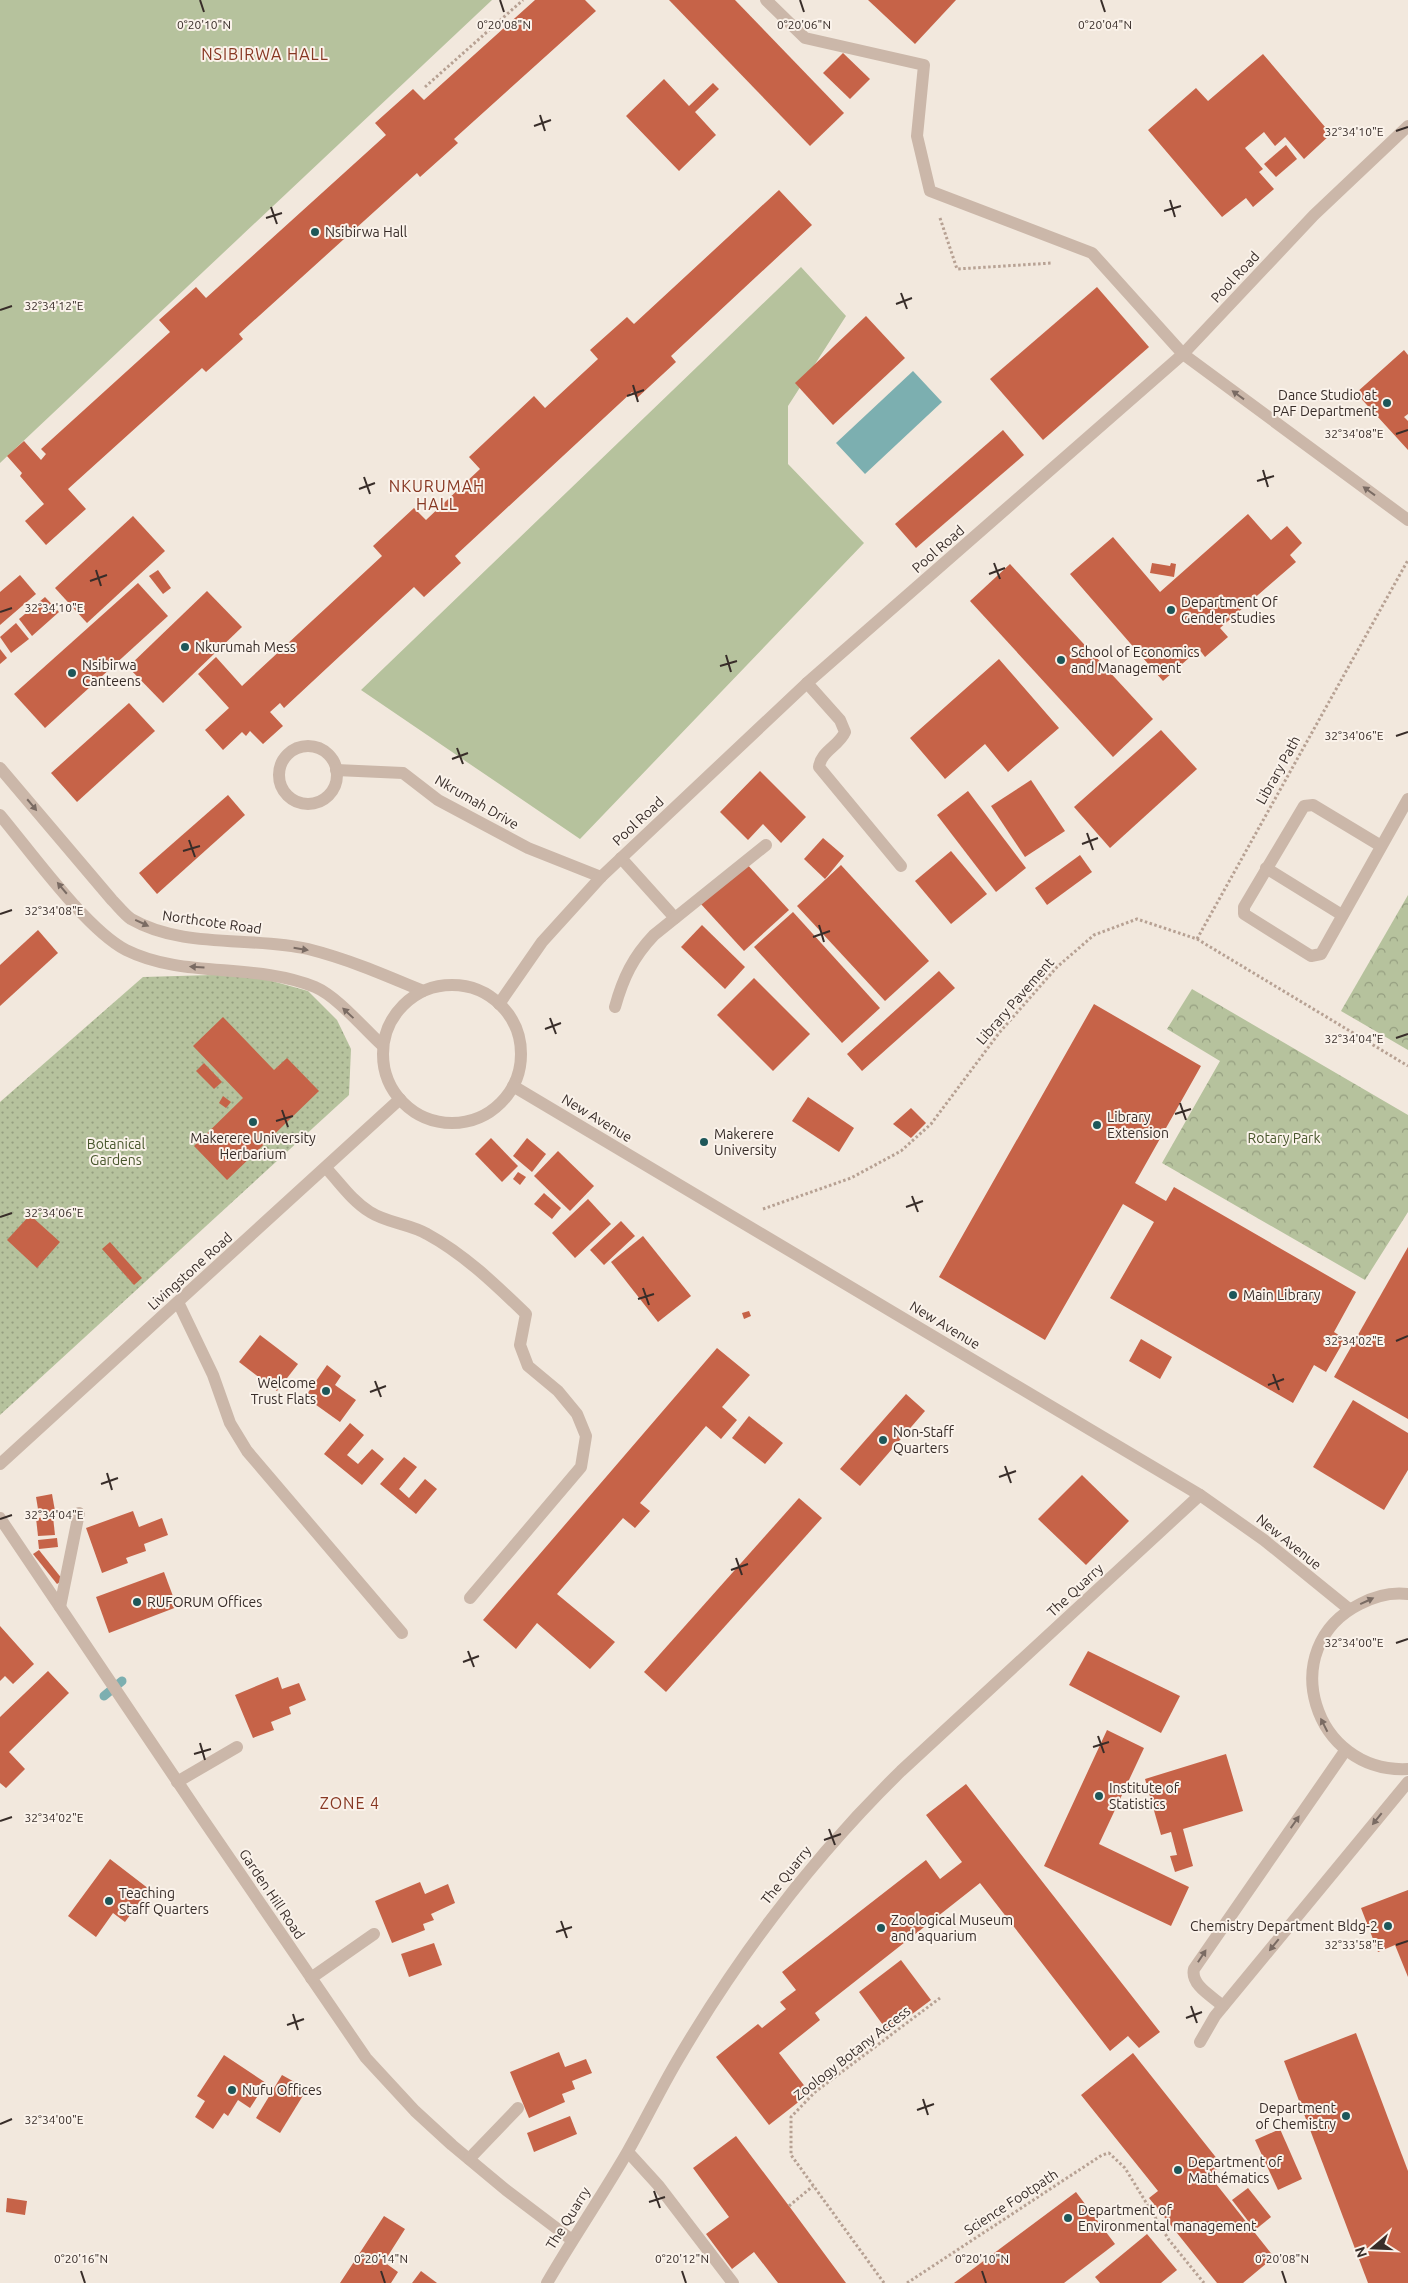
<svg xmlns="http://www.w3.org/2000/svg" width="1408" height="2283" viewBox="0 0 1408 2283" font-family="Ubuntu,sans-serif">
  <defs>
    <pattern id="park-crowns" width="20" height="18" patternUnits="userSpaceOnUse" patternTransform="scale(1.25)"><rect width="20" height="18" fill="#b6c29d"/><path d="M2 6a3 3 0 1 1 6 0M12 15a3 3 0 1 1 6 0" fill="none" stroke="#959e80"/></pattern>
    <pattern id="garden-dots" width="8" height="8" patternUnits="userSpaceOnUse" patternTransform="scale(1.25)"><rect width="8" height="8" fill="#b6c29d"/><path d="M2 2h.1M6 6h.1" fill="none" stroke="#959e80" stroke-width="1.8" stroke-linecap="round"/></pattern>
  </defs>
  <rect width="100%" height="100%" fill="#f2e8dd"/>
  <g fill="#b6c29d">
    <polygon points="0,0 492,0 0,463"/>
    <polygon points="801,267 846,316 788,406 788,464 864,543 580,839 361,690"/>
  </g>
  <g fill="url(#park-crowns)">
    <polygon points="1408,895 1408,1050 1341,1011"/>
    <polygon points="1192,989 1408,1115 1408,1212 1365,1280 1162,1163 1220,1061 1167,1029"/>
  </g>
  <polygon fill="url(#garden-dots)" points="247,974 308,991 337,1020 351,1049 349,1095 0,1415 0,1102 143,977"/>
  <polygon fill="#7cafb0" points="913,371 942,402 865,474 836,443"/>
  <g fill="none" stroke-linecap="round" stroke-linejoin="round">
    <polyline stroke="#7cafb0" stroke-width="9" points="104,1696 122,1681"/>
  </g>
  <g fill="#c66348">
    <polygon points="535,0 585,0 596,11 454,139 458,143 420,177 417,173 239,334 243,339 206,372 202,368 68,489 86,509 46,545 25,521 44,504 20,476 22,473 7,456 24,441 41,460 46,454 41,449 170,332 159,320 196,287 206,298 386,135 375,123 413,89 424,100"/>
    <polygon points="669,0 735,0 844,113 810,146"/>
    <polygon points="868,0 956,0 915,44"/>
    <polygon points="843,53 870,79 850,99 823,73"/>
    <polygon points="1263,54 1331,134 1304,159 1285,137 1275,146 1264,132 1245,148 1263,169 1259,172 1274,189 1253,207 1246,198 1222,217 1148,130 1196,88 1208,101"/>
    <polygon points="664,79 689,106 713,83 719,89 695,112 716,135 679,171 626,116"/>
    <polygon points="1286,145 1297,159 1276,177 1264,164"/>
    <polygon points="779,190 812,225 671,356 676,362 637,398 632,392 455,556 461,563 424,597 414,587 284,708 280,703 270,712 283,726 263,744 250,731 246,736 242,732 223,750 205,730 229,708 198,674 216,657 242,686 382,556 373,546 414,508 426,520 480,469 469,457 534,396 545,408 598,359 590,350 627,317 634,324"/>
    <polygon points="1097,287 1149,347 1043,440 990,379"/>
    <polygon points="866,316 905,358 833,425 795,383"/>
    <polygon points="1404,350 1408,355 1408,414 1404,417 1408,421 1408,450 1356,393"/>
    <polygon points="1003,430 1024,455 916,548 895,524"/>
    <polygon points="1248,514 1271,540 1287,526 1302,543 1290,555 1296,562 1220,628 1228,637 1205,657 1199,649 1163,681 1070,574 1113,537 1160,592"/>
    <polygon points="133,516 165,551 87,623 55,588"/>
    <polygon points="1152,563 1170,566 1171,563 1176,564 1174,577 1150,573"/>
    <polygon points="1010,564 1153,719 1113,757 970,601"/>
    <polygon points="158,570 171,588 163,594 149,576"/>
    <polygon points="20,575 36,594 0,625 0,592"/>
    <polygon points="138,583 168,616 45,728 14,694"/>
    <polygon points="207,591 242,627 163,703 128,667"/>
    <polygon points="45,597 59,612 32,636 19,619"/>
    <polygon points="16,623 29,639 11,653 0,637"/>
    <polygon points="0,649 7,658 0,664"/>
    <polygon points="999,659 1059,728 1008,772 985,744 945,779 910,738"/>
    <polygon points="129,703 155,731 77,802 51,773"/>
    <polygon points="1161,730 1197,769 1110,848 1074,807"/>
    <polygon points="760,771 806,817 781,843 763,824 748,840 720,812"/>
    <polygon points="1031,780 1065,831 1025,857 991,806"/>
    <polygon points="968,791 1026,868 996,892 937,815"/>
    <polygon points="228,795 245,815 157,894 139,873"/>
    <polygon points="823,838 844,856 825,879 804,859"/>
    <polygon points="951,851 987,894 951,924 915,881"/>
    <polygon points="1080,855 1092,872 1047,905 1035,888"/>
    <polygon points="745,862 789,910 744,951 700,903"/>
    <polygon points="841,865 929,961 885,1001 797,906"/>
    <polygon points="793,912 880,1008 842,1043 754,947"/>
    <polygon points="702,925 745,967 725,989 681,947"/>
    <polygon points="38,930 58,953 0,1006 0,965"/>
    <polygon points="939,971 955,988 862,1071 847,1054"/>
    <polygon points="754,978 810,1034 773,1071 717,1015"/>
    <polygon points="1094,1004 1201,1066 1135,1183 1166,1201 1174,1187 1356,1292 1334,1332 1345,1339 1326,1372 1314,1365 1293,1403 1110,1298 1154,1222 1123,1204 1045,1340 939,1277"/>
    <polygon points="223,1017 274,1070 287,1058 319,1091 227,1180 194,1146 243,1098 193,1046"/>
    <polygon points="204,1063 222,1082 214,1089 196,1071"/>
    <polygon points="223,1096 231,1102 226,1108 219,1103"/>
    <polygon points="808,1097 854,1128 839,1152 792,1121"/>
    <polygon points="911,1108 926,1123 911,1138 893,1124"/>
    <polygon points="491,1138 518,1166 502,1182 475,1154"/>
    <polygon points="527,1138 546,1154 532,1172 513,1156"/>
    <polygon points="558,1151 594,1186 570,1211 534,1176"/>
    <polygon points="518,1172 526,1177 520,1185 513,1179"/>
    <polygon points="544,1193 561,1208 552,1219 534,1204"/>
    <polygon points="588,1199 611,1224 575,1258 552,1233"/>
    <polygon points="30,1215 60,1242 37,1268 7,1240"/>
    <polygon points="621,1221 635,1236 604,1265 590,1250"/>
    <polygon points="643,1236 691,1296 658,1322 611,1262"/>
    <polygon points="110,1242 142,1278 134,1285 102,1249"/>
    <polygon points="1408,1247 1408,1419 1334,1377"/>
    <polygon points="749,1311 751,1316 744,1319 742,1313"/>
    <polygon points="260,1335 298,1364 277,1391 239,1362"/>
    <polygon points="1141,1339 1172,1357 1160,1379 1129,1361"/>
    <polygon points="717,1348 750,1375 722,1407 737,1420 721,1439 706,1426 640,1503 650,1511 635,1528 623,1518 557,1594 615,1642 590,1669 537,1623 516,1649 483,1620"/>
    <polygon points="327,1365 341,1376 335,1385 356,1400 340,1422 305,1397"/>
    <polygon points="906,1394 925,1411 860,1486 840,1469"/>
    <polygon points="1353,1400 1408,1433 1408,1470 1384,1510 1313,1467"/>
    <polygon points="749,1416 783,1443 765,1464 732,1438"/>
    <polygon points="350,1423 364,1435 347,1455 358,1464 372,1449 384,1459 362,1485 324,1454"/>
    <polygon points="404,1457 417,1467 399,1489 409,1498 425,1479 437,1489 416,1514 380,1484"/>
    <polygon points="1082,1475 1129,1521 1086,1565 1038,1519"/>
    <polygon points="52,1494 55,1511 39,1515 36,1497"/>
    <polygon points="799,1498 822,1518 666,1692 644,1672"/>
    <polygon points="133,1511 139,1527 162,1518 168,1535 144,1544 146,1551 126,1558 128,1563 102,1573 86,1528"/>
    <polygon points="53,1517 55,1535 38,1536 36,1518"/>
    <polygon points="57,1538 58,1547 39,1549 38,1540"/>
    <polygon points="39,1550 63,1580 57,1584 33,1554"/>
    <polygon points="164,1572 177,1607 109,1633 96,1597"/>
    <polygon points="0,1626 34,1664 13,1684 5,1676 0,1681"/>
    <polygon points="1088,1651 1180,1696 1161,1733 1069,1685"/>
    <polygon points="48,1671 69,1693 9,1752 25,1769 6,1788 0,1783 0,1717"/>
    <polygon points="278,1677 282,1689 299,1683 306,1700 289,1707 291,1714 271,1722 274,1730 253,1738 235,1695"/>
    <polygon points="1107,1730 1144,1748 1099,1844 1189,1887 1171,1926 1044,1866"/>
    <polygon points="1226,1754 1243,1811 1183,1829 1193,1866 1175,1872 1170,1856 1177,1855 1171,1832 1161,1835 1145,1779"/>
    <polygon points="966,1784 1160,2032 1139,2048 1128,2036 1110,2051 980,1883 815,2013 820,2020 779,2053 810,2093 769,2125 716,2057 758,2024 762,2028 786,2009 780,2002 796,1990 782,1972 926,1860 940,1879 962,1862 926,1815"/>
    <polygon points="110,1859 149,1889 125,1922 113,1913 96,1937 68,1916"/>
    <polygon points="420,1882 425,1894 448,1884 455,1903 431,1914 434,1920 423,1924 425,1930 392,1943 375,1901"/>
    <polygon points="1408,1890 1408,1977 1395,1945 1378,1952 1361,1908"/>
    <polygon points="434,1943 442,1965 409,1977 401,1954"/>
    <polygon points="901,1960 931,2000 888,2032 859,1992"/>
    <polygon points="1356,2033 1408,2171 1408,2283 1368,2283 1284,2061"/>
    <polygon points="559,2052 565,2067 586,2059 592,2073 572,2081 575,2089 562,2094 565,2102 529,2118 510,2072"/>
    <polygon points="1133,2053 1222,2165 1209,2175 1274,2257 1243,2283 1217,2283 1149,2198 1158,2191 1081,2095"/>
    <polygon points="224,2055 266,2083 250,2108 238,2100 228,2116 224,2113 213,2129 195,2117 205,2101 197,2096"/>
    <polygon points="282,2075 307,2089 280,2133 256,2118"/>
    <polygon points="570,2116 577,2134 534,2152 527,2133"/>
    <polygon points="1280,2129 1302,2179 1278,2190 1255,2140"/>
    <polygon points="736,2136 789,2206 846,2283 778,2283 754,2252 732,2269 706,2234 729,2217 693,2168"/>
    <polygon points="1248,2188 1271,2217 1255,2230 1232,2200"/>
    <polygon points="1076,2192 1115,2244 1064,2283 954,2283"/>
    <polygon points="7,2198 27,2201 25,2215 6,2212"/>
    <polygon points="384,2216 405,2229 384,2262 398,2272 391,2283 340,2283"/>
    <polygon points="1147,2234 1177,2270 1161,2283 1100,2283 1095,2277"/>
    <polygon points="421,2271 437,2283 412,2283"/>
  </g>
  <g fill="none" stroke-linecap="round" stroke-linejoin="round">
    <g stroke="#b7a193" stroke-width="3" stroke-dasharray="2.5 2.5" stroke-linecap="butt">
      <polyline points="425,87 523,0"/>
      <polyline points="940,218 957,269 1052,263"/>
      <polyline points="1197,939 1408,560"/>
      <polyline points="763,1209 851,1178 901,1151 931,1124 999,1033 1057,967 1094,935 1137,919 1197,939 1408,1066"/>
      <polyline points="789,2206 813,2186"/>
      <polyline points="884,2283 791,2155 791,2117 815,2092 940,1998"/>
      <polyline points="907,2283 1102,2155 1109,2153 1125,2168 1169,2240 1204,2283"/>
    </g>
    <g stroke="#cbb7a9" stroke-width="12">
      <polyline points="766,0 805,38 924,65 917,136 930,191 1092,253 1183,354 1408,520"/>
      <path d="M807 683 840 720 845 732C839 746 821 751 819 767L901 866"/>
      <circle cx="308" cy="775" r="29"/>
      <path d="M0 768 112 900C118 906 124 914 131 919 183 949 251 936 308 949 348 959 385 975 423 991"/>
      <polyline points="336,770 403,773 438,800 528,848 601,877"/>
      <path d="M0 815C31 852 86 929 126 950 184 979 254 962 315 987 338 997 364 1029 383 1046"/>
      <polyline points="1381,846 1313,805 1304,806 1244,907 1244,914 1311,956 1321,954 1408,799"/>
      <polyline points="621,858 675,918"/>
      <polyline points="1266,868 1342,915"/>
      <circle cx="452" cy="1054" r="69"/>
      <polyline points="499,1004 542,942 601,877 807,683 1183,354 1314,215 1408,126"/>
      <path d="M615 1007C623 978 633 957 654 935L766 845"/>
      <polyline points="513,1086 1200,1495 1264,1540 1349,1609"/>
      <path d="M326 1168C340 1183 352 1201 370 1212 387 1223 410 1224 427 1234 464 1254 496 1285 526 1314L520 1345 528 1366 558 1391 577 1414 586 1436 581 1467 470 1598"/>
      <polyline points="178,1302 213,1375 230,1423 247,1451 402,1633"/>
      <polyline points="0,1464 400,1099"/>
      <polyline points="0,1518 200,1815 366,2058 415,2111 452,2145 506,2190 572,2240"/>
      <path d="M1408 1594C1392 1592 1375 1596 1360 1604 1274 1647 1313 1774 1408 1769"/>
      <polyline points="60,1607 79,1513"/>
      <polyline points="177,1782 237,1747"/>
      <polyline points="311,1978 374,1934"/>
      <path d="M1223 2006C1213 1997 1190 1985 1194 1969L1345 1751"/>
      <polyline points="1200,2042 1215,2016 1408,1782"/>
      <polyline points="628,2152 658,2185 733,2283"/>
      <polyline points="469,2159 518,2108"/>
      <path d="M547 2283C573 2238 602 2196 628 2151 645 2121 660 2090 677 2061 739 1955 813 1857 901 1771L1200 1495"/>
    </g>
  </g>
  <defs><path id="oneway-solid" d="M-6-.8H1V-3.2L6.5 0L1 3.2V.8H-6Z" transform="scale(1.25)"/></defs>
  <g fill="#7a6b63">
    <use href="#oneway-solid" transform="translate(1238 395) rotate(-144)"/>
    <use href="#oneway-solid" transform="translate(1369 491) rotate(-144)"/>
    <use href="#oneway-solid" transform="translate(32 805) rotate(50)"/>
    <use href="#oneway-solid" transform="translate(62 888) rotate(-130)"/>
    <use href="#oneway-solid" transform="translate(142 923) rotate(25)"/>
    <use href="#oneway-solid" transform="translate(301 949) rotate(9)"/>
    <use href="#oneway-solid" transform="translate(197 967) rotate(-177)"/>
    <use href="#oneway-solid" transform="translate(348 1013) rotate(-137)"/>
    <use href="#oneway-solid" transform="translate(1367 1601) rotate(-25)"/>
    <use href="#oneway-solid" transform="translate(1324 1725) rotate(-117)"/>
    <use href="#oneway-solid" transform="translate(1377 1819) rotate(129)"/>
    <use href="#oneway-solid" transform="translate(1295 1822) rotate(-55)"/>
    <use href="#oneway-solid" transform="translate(1274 1945) rotate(129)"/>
    <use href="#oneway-solid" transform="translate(1202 1956) rotate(-57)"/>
  </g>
  <path fill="none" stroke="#382d29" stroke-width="2" d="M200 0 204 12M500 0 504 12M800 0 804 12M1101 0 1105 12M540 115 545 131M534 126 551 120M1396 131 1408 127M1170 200 1175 217M271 207 277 224M1164 211 1181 206M266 218 282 213M901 293 907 309M896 304 912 298M0 310 12 306M633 385 638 402M627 396 644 390M1396 434 1408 430M1263 470 1268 487M364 477 370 494M1257 481 1274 476M359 489 375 483M994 563 1000 579M96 570 101 586M989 574 1005 568M90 581 107 575M0 612 12 608M726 655 731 672M720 666 737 661M1396 736 1408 732M457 748 463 764M452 759 468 753M1087 833 1093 850M189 840 195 857M1082 844 1098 838M183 851 200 846M0 914 12 910M819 925 824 942M813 937 830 931M550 1018 556 1034M545 1029 561 1023M1396 1038 1408 1034M1180 1103 1186 1120M282 1110 288 1127M1175 1114 1191 1109M276 1121 293 1116M912 1196 918 1212M906 1207 923 1201M0 1217 12 1213M643 1288 649 1305M638 1299 654 1294M1396 1341 1408 1336M1273 1374 1279 1390M375 1381 381 1397M1268 1385 1284 1379M370 1392 386 1386M1005 1466 1011 1483M107 1473 112 1490M999 1477 1016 1471M101 1484 118 1478M0 1519 12 1515M736 1558 742 1575M731 1570 748 1564M1396 1643 1408 1639M468 1651 474 1667M463 1662 479 1656M1098 1736 1104 1753M200 1743 205 1760M1093 1747 1109 1742M194 1754 211 1749M0 1821 12 1817M829 1829 835 1845M824 1840 841 1834M561 1921 567 1938M556 1932 572 1927M1396 1945 1408 1941M1191 2006 1197 2023M293 2014 298 2030M1186 2018 1202 2012M287 2025 304 2019M923 2099 928 2115M917 2110 934 2104M0 2124 12 2119M654 2191 660 2208M649 2202 665 2197M81 2271 85 2283M381 2271 385 2283M682 2271 686 2283M982 2271 986 2283M1282 2271 1286 2283"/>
  <g fill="#1e5759" stroke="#faf2ea" stroke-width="2">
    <circle cx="315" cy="232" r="5"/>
    <circle cx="1387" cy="403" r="5"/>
    <circle cx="1171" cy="610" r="5"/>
    <circle cx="185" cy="647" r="5"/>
    <circle cx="1061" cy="660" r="5"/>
    <circle cx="72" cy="673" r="5"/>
    <circle cx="253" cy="1122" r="5"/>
    <circle cx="1097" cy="1125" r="5"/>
    <circle cx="704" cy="1142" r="5"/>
    <circle cx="1233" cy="1295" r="5"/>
    <circle cx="326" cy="1391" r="5"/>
    <circle cx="883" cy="1440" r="5"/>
    <circle cx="137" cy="1602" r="5"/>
    <circle cx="1099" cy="1796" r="5"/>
    <circle cx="109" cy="1901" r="5"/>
    <circle cx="1388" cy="1926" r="5"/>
    <circle cx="881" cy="1928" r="5"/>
    <circle cx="232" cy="2090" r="5"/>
    <circle cx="1346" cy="2116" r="5"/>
    <circle cx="1178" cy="2170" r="5"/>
    <circle cx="1068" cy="2218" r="5"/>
  </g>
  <g text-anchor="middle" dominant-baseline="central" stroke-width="4" stroke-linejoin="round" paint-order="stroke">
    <g font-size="14" fill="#382d29" stroke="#faf2ea" text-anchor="start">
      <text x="325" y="232">Nsibirwa Hall</text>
      <text x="1377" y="395" text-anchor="end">Dance Studio at<tspan x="1377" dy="16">PAF Department</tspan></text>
      <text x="1181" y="602">Department Of<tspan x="1181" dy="16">Gender studies</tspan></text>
      <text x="195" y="647">Nkurumah Mess</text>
      <text x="1071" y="652">School of Economics<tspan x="1071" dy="16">and Management</tspan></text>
      <text x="82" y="665">Nsibirwa<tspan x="82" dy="16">Canteens</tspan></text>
      <text x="1107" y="1117">Library<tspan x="1107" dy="16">Extension</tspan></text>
      <text x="714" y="1134">Makerere<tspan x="714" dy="16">University</tspan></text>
      <text x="253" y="1138" text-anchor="middle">Makerere University<tspan x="253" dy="16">Herbarium</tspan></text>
      <text x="1243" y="1295">Main Library</text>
      <text x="316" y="1383" text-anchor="end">Welcome<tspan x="316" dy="16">Trust Flats</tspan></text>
      <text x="893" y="1432">Non-Staff<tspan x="893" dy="16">Quarters</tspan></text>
      <text x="147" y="1602">RUFORUM Offices</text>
      <text x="1109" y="1788">Institute of<tspan x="1109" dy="16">Statistics</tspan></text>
      <text x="119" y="1893">Teaching<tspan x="119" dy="16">Staff Quarters</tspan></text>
      <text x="891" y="1920">Zoological Museum<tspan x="891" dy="16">and aquarium</tspan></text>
      <text x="1378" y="1926" text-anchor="end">Chemistry Department Bldg-2</text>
      <text x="242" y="2090">Nufu Offices</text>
      <text x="1336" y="2108" text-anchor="end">Department<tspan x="1336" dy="16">of Chemistry</tspan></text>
      <text x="1188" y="2162">Department of<tspan x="1188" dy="16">Mathématics</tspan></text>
      <text x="1078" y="2210">Department of<tspan x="1078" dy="16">Environmental management</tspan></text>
    </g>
    <g font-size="14" fill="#382d29" stroke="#faf2ea">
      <text transform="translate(1235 277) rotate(-47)">Pool Road</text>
      <text transform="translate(938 549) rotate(-41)">Pool Road</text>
      <text transform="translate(1278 770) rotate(-61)">Library Path</text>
      <text transform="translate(477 802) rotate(30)">Nkrumah Drive</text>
      <text transform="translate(638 821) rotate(-43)">Pool Road</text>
      <text transform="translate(212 922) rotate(8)">Northcote Road</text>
      <text transform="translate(1015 1001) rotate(-49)">Library Pavement</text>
      <text transform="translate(597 1118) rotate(31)">New Avenue</text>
      <text transform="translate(190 1271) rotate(-42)">Livingstone Road</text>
      <text transform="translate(945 1325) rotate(31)">New Avenue</text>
      <text transform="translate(1289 1542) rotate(39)">New Avenue</text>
      <text transform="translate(1075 1590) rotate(-43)">The Quarry</text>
      <text transform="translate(786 1875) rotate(-51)">The Quarry</text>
      <text transform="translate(272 1894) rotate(56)">Garden Hill Road</text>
      <text transform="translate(852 2053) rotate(-38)">Zoology Botany Access</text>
      <text transform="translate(1011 2202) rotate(-33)">Science Footpath</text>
      <text transform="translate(568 2218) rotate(-58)">The Quarry</text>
    </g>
    <g font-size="14" fill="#48562c" stroke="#faf2ea">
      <text x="1284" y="1138">Rotary Park</text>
      <text x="116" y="1144">Botanical<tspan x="116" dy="16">Gardens</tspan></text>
    </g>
    <g font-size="16" letter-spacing="1" fill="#873722" stroke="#faf2ea">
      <text x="265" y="54">NSIBIRWA HALL</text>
      <text x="437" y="486">NKURUMAH<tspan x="437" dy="18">HALL</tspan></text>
      <text x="350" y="1803">ZONE 4</text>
    </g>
  </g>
  <g font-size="12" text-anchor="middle" fill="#382d29" stroke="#faf2ea" stroke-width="4" stroke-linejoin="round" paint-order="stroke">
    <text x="1105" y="29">0°20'04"N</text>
    <text x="204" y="29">0°20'10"N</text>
    <text x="504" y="29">0°20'08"N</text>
    <text x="804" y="29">0°20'06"N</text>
    <text x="1354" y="136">32°34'10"E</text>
    <text x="54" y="310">32°34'12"E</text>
    <text x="1354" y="438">32°34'08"E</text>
    <text x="54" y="612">32°34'10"E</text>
    <text x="1354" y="740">32°34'06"E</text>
    <text x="54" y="915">32°34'08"E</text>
    <text x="1354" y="1043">32°34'04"E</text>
    <text x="54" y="1217">32°34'06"E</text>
    <text x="1354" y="1345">32°34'02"E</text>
    <text x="54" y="1519">32°34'04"E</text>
    <text x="1354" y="1647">32°34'00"E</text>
    <text x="54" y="1822">32°34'02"E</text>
    <text x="1354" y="1949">32°33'58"E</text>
    <text x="54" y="2124">32°34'00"E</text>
    <text x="81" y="2263">0°20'16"N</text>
    <text x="381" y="2263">0°20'14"N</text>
    <text x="682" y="2263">0°20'12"N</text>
    <text x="982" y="2263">0°20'10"N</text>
    <text x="1282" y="2263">0°20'08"N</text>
  </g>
  <g transform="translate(1373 2248) rotate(251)" stroke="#faf2ea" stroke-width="4" paint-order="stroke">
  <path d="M0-4L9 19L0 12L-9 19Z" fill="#382d29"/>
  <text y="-8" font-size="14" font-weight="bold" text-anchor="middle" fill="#382d29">N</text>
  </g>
</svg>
